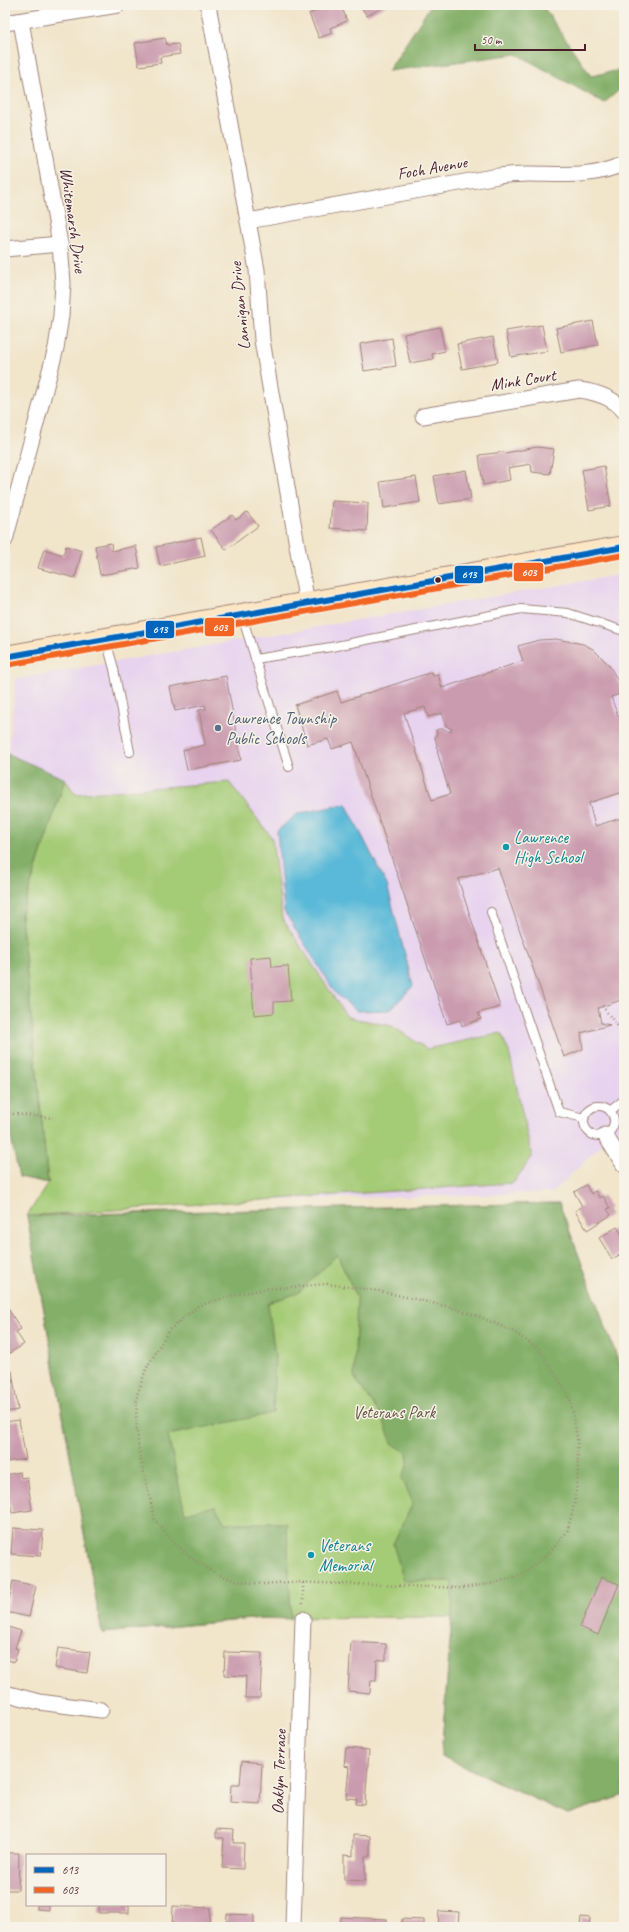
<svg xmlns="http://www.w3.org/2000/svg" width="629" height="1932" viewBox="0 0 629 1932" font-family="Caveat,sans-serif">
  <rect width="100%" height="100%" fill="#f7f3e8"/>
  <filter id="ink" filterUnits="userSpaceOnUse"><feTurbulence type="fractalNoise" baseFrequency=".025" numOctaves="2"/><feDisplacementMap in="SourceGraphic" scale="8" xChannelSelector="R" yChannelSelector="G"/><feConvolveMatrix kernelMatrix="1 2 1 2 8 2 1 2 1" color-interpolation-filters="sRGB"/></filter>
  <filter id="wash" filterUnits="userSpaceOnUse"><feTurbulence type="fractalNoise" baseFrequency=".012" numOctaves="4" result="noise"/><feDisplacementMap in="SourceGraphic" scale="16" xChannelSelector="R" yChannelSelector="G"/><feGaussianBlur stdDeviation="0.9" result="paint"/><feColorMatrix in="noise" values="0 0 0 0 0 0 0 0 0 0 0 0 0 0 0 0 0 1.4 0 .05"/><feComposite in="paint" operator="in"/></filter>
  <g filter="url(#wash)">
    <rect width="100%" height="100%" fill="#f1e5ca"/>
    <polygon fill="#e7d2ef" points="624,574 624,1123 552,1193 108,1204 64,780 8,754 16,679"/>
    <polygon fill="#a4cb76" stroke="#777550" points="65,779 75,794 229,782 272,838 282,918 347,1017 392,1026 427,1049 501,1033 509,1052 532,1157 513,1183 40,1215 559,1203 624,1376 624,1795 568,1814 441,1756 452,1617 262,1618 102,1633 27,1216 48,1183 21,915"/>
    <g fill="#83af67" stroke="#666749">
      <polygon points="431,5 542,5 591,76 615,71 624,67 624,86 604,103 517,54 388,71"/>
      <polygon points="8,754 65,779 21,915 48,1183 19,1177 5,1108 5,759"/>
      <polygon points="559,1203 624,1376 624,1795 568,1814 441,1756 452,1617 452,1581 404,1581 393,1544 413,1503 402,1478 408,1464 407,1453 392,1443 383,1419 354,1377 357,1298 337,1255 298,1293 268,1303 275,1356 273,1413 168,1435 185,1513 215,1506 225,1523 287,1523 291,1619 262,1618 102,1633 27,1216"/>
    </g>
    <polygon fill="#5ab9d8" stroke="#526c82" points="346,804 387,885 413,986 390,1010 357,1011 336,994 284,911 277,831 297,814"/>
    <g id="blocks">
      <g fill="#ca9bae" fill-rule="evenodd">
        <polygon points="330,5 341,5 347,21 330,28 332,33 319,38 309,14"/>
        <polygon points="360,5 387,5 367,16"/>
        <polygon points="165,38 167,45 178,44 180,54 160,57 161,63 139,66 135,43"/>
        <polygon points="593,321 598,345 561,352 556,328"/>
        <polygon points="542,325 547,351 511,357 506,331"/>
        <polygon points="440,327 445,351 432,354 433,359 410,363 404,334"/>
        <polygon points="493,337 498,362 462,369 457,344"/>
        <polygon points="392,338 396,366 364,371 360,344"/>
        <polygon points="537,447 554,449 550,474 532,472 531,464 508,468 510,480 483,485 479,455 504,452 505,453"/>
        <polygon points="604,466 611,506 589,510 582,470"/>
        <polygon points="466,470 471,499 439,504 434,476"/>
        <polygon points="416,477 420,502 384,508 380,482"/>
        <polygon points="332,501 368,503 367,531 330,528"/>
        <polygon points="247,512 258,526 226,550 211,530 232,515 236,520"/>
        <polygon points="201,537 205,556 160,566 156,547"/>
        <polygon points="111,543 112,551 136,546 140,568 100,575 95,546"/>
        <polygon points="66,546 82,551 75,578 38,568 44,549 63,555"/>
        <path d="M556 639 583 644 593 649 609 665 617 679 623 693 611 697 618 716 624 714V796L622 792 589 803 595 826 624 817V999L598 1008 601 1023 610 1025 581 1033 583 1049 564 1057 498 868 458 879 500 1007 478 1013 481 1019 462 1026 460 1020 447 1024 353 742 332 749 328 739 307 745 295 705 337 691 341 702 432 672 433 676 438 674 442 688 523 661 518 646 539 640ZM425 707 428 717 442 713 446 726 452 729 450 732 444 729H438L436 731 437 733 435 738 437 745 436 747 438 749 437 751 450 794 432 800 404 713Z"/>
        <polygon points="226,676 241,760 187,770 183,750 205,745 199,710 206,709 205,705 175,711 170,687"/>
        <polygon points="271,956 272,967 288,966 291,1001 274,1002 274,1013 254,1015 250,958"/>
        <polygon points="586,1185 591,1194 595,1191 600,1198 603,1196 610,1208 607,1209 611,1215 587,1230 575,1211 582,1206 574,1192"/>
        <polygon points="617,1227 624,1238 624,1256 623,1257 621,1254 612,1259 599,1238"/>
        <polygon points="8,1309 21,1329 16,1332 24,1344 8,1354 5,1350 5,1311"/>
        <polygon points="12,1371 18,1410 5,1412 5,1372"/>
        <polygon points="19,1420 26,1459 5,1462 5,1422"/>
        <polygon points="20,1472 21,1478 27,1477 32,1510 12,1513 5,1475"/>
        <polygon points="13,1528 43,1530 41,1556 11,1554"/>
        <polygon points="601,1577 619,1584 598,1635 580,1627"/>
        <polygon points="13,1581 36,1586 29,1617 6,1612"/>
        <polygon points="5,1626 21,1631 15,1648 18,1649 14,1662 5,1659"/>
        <polygon points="351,1642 386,1644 386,1660 377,1660 376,1680 371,1680 370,1693 348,1691"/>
        <polygon points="58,1648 90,1652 87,1673 55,1668"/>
        <polygon points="225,1652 262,1653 260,1698 245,1698 246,1676 224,1675"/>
        <polygon points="346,1748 369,1750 365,1805 356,1804 357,1799 346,1798 349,1767 344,1766"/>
        <polygon points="242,1761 262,1763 260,1804 230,1802 231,1785 240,1785"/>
        <polygon points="216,1829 234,1830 233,1843 244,1843 243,1869 222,1868 224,1838 216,1838"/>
        <polygon points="353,1835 370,1836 370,1856 365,1856 365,1881 344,1880 344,1855 353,1856"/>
        <polygon points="5,1853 19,1853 18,1890 5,1890"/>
        <polygon points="37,1905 49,1905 49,1910 37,1909"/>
        <rect x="99" y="1905" width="30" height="8"/>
        <polygon points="173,1906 210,1908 209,1927 172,1927"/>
        <polygon points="439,1911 459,1912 458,1927 438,1927"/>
        <polygon points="227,1914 254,1915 254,1927 226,1927"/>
        <polygon points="341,1917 387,1919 387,1927 340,1927"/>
        <polygon points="581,1917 590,1918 589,1927 580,1927"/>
        <polygon points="402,1919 424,1920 424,1927 401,1927"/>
      </g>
    </g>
  </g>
  <g filter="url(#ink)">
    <use href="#blocks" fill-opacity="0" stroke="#9e827a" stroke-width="1"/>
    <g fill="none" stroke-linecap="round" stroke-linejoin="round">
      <g stroke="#9e827a" stroke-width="10">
        <g id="lane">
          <polyline points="242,616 289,767"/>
          <polyline points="106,640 114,669 130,752"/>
          <polyline points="255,659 331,647 521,609 568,613 624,631"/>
          <polyline points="491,912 559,1112 584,1118"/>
          <circle cx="599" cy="1121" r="15"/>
          <polyline points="610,1111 624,1100"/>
        </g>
      </g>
      <g stroke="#9e827a" stroke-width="17">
        <g id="street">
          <polyline points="208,5 257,270 262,340 307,604"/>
          <polyline points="5,23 118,5"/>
          <path d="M248 221 498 176C508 175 519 174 529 174 562 174 593 178 624 163"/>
          <polyline points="5,249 60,244"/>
          <path d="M423 416 579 390C595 392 613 397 624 411"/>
          <polyline points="5,540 56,348 61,316 63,283 60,244 21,21"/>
          <polyline points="605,1135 624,1165"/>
          <polyline points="5,1693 39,1702 101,1710"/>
          <polyline points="293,1927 303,1619"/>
        </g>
      </g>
      <g stroke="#9e827a" stroke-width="24">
        <polyline id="secondary" points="5,657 624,547"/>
      </g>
      <g stroke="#9e827a" stroke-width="2.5" stroke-dasharray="1 3" stroke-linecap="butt">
        <polyline points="602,1006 624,1034"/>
        <polyline points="5,1113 53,1118"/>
        <polygon points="327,1284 379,1291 450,1307 480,1317 512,1331 539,1349 570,1398 577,1437 578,1471 575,1502 567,1532 548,1554 521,1575 495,1583 462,1588 291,1582 263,1584 237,1581 215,1573 190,1557 174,1543 155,1520 139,1452 136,1421 137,1395 146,1369 169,1330 198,1306 234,1295 265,1289"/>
        <polyline points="303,1583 303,1605"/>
      </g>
      <use href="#lane" stroke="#fff" stroke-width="8"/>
      <use href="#street" stroke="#fff" stroke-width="15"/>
      <use href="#secondary" stroke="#fce6c4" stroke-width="22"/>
      <g stroke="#f7f3e8" stroke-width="9">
        <polyline id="bus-1" points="5,657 624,547"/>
      </g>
      <g stroke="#f7f3e8" stroke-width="9">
        <polyline id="bus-2" points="6,665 624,555"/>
      </g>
      <use href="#bus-1" stroke="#0065bd" stroke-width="6"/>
      <use href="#bus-2" stroke="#f26522" stroke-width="6"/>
    </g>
  </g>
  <circle fill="#4a1f2b" stroke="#f7f3e8" stroke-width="1.5" cx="438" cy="580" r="3.5"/>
  <circle fill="#5c6f8a" stroke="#f7f3e8" stroke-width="1.5" cx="218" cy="728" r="4"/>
  <g fill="#0f9aa8" stroke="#f7f3e8" stroke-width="1.5">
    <circle cx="506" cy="847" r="4"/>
    <circle cx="311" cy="1555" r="4"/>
  </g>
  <g text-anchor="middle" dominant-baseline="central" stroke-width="3" stroke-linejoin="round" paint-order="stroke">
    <g font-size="17" fill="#4a1f2b" stroke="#f7f3e8">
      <text transform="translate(432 168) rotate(-10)">Foch Avenue</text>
      <text transform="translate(73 220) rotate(82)">Whitemarsh Drive</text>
      <text transform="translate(240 306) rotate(-96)">Lannigan Drive</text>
      <text transform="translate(523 380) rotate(-9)">Mink Court</text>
      <text transform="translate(279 1772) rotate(-88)">Oaklyn Terrace</text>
    </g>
    <g font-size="17" fill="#4e5e75" stroke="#f7f3e8" text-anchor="start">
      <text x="226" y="718">Lawrence Township<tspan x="226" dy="20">Public Schools</tspan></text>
    </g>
    <g font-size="17" fill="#0d838f" stroke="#f7f3e8" text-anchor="start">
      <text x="514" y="837">Lawrence<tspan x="514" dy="20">High School</tspan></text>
      <text x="319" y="1545">Veterans<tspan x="319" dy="20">Memorial</tspan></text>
    </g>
    <g font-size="17" fill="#655342" stroke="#f7f3e8">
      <text x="394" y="1412">Veterans Park</text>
    </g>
  </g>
  <g stroke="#f7f3e8" stroke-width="1.5">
    <rect x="513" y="562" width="31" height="20" rx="4" fill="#f26522"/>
    <rect x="454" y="565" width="30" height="19" rx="4" fill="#0065bd"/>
    <rect x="204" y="617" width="31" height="20" rx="4" fill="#f26522"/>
    <rect x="145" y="620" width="30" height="19" rx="4" fill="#0065bd"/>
  </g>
  <g font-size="11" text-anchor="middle" font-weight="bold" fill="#fff">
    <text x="529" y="576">603</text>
    <text x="469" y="578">613</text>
    <text x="220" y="631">603</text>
    <text x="160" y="633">613</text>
  </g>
  <rect width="629" height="1932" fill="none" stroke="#f7f3e8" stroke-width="20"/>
  <rect x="26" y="1854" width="140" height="52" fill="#f7f3e8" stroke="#b29e9c"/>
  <rect x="34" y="1867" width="20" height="6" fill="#0065bd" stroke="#b29e9c"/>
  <text x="62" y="1874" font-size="12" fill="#4a1f2b">613</text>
  <rect x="34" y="1887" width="20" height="6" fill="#f26522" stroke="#b29e9c"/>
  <text x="62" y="1894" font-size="12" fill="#4a1f2b">603</text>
  <path d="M475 44v6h110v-6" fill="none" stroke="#4a1f2b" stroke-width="2"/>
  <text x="481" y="44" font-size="12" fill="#4a1f2b" stroke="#f7f3e8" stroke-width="3" paint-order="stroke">50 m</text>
</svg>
